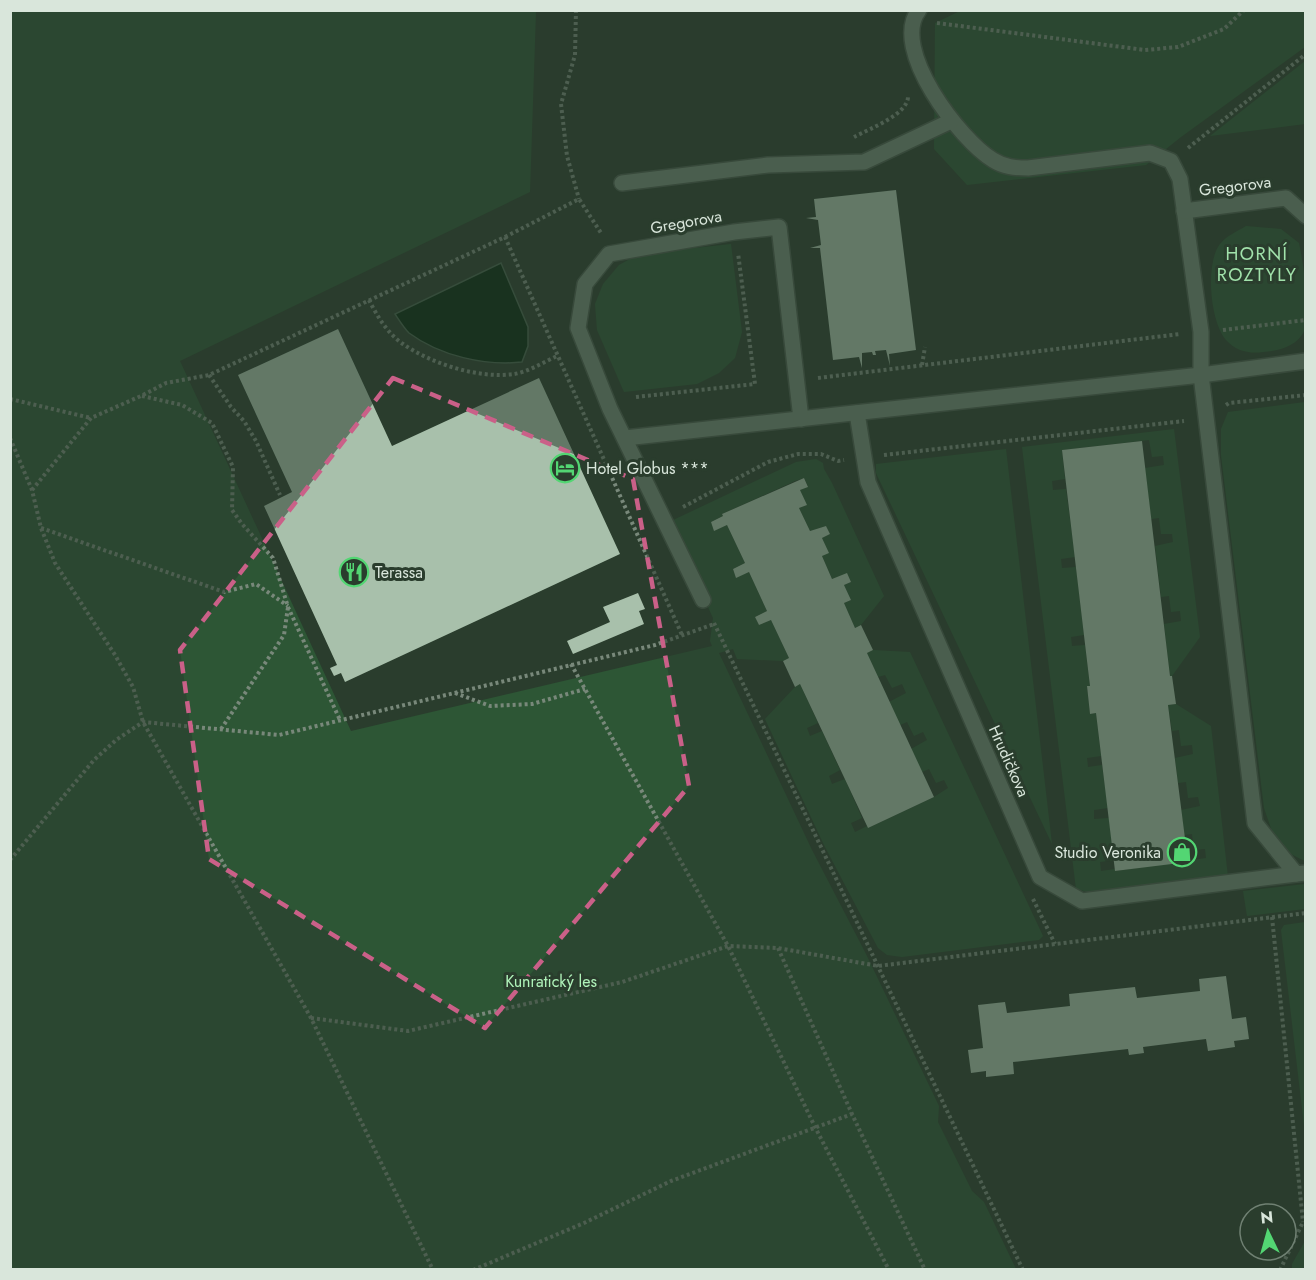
<svg xmlns="http://www.w3.org/2000/svg" width="1316" height="1280" viewBox="0 0 1316 1280" font-family="Jost,sans-serif">
  <rect width="100%" height="100%" fill="#2a3d2d"/>
  <g fill="#2d5635">
    <polygon points="10,11 536,11 530,192 180,361 351,731 712,646 710,641 713,618 669,522 796,462 816,459 823,463 824,469 832,483 884,596 861,625 855,628 844,603 851,600 844,585 851,582 847,574 832,579 822,556 828,552 822,538 830,534 826,526 810,531 799,508 806,505 800,490 808,486 804,478 795,481 722,514 723,516 711,522 715,530 727,525 745,563 733,569 736,577 749,572 767,611 755,617 759,625 771,620 789,658 783,661 737,659 733,649 719,653 812,850 866,954 939,1106 938,1122 972,1191 984,1202 1016,1269 11,1269"/>
    <polygon points="960,11 1305,11 1305,47 1181,137 1146,165 967,185 934,149 935,23"/>
    <polygon points="1305,61 1305,124 1210,136"/>
    <path d="M1246 226 1281 229 1299 243C1303 263 1306 282 1306 302 1306 309 1307 318 1306 325 1302 345 1280 351 1263 352 1249 354 1236 351 1226 340 1210 322 1205 263 1220 244 1226 236 1238 231 1246 226Z"/>
    <polygon points="731,244 742,332 735,358 719,373 697,384 624,392 597,330 595,304 603,284 619,265 639,254"/>
    <path d="M1305 402V861C1274 847 1275 839 1264 808L1221 455V429L1228 412Z"/>
    <polygon points="1174,429 1200,637 1172,676 1170,676 1164,624 1181,621 1180,611 1171,612 1169,596 1161,597 1155,546 1173,542 1172,534 1161,534 1159,518 1151,519 1145,468 1164,465 1163,456 1152,457 1149,440 1062,450 1065,479 1052,481 1053,490 1066,489 1075,557 1061,559 1062,568 1076,567 1084,635 1071,637 1072,646 1085,645 1090,686 1087,687 1090,714 1096,713 1101,756 1087,758 1088,767 1102,765 1108,808 1094,810 1094,819 1109,818 1114,860 1100,862 1101,871 1115,869 1116,871 1206,858 1205,849 1194,850 1192,834 1184,835 1181,810 1200,806 1198,797 1188,798 1186,782 1178,783 1175,758 1193,754 1192,745 1181,746 1179,730 1172,731 1168,705 1176,704 1211,726 1228,877 1092,893 1076,889 1022,447"/>
    <polygon points="1006,449 1052,844 876,473 876,464"/>
    <polygon points="873,650 910,652 1043,936 1039,940 902,957 887,955 878,948 824,845 765,719 795,687 800,684 818,723 807,728 810,736 822,731 840,770 829,776 832,784 845,779 862,818 851,823 855,832 867,826 868,828 934,797 948,788 944,780 936,783 929,769 922,772 911,749 927,740 923,732 914,736 907,722 900,725 889,702 906,693 902,684 892,688 885,675 878,677 867,653"/>
    <polygon points="1305,884 1305,909 1247,916 1243,891"/>
    <polygon points="1305,922 1306,922 1305,1134 1281,930 1284,925"/>
    <polygon points="1305,1241 1305,1269 1292,1269 1292,1264"/>
  </g>
  <path fill="#06260e" stroke="#45604c" stroke-width="1.5" d="M501 263 528 327V346L522 362C485 366 440 356 409 333 404 328 399 320 395 314Z"/>
  <g fill="#a8c0ab">
    <polygon points="896,190 916,350 889,354 890,366 886,350 875,351 876,355 873,355 872,352 862,353 862,368 859,357 833,360 820,248 810,248 821,245 818,220 806,218 816,217 814,199"/>
    <polygon points="338,329 392,446 539,378 620,554 345,682 341,673 334,676 330,668 337,665 264,506 292,492 238,375"/>
    <polygon points="1142,441 1170,676 1172,676 1176,704 1168,705 1188,862 1115,871 1096,713 1090,714 1087,686 1090,686 1062,450"/>
    <polygon points="804,478 808,487 800,490 807,505 799,508 810,531 826,526 830,534 822,538 829,553 822,556 832,579 847,573 851,582 844,585 851,600 844,603 855,628 861,625 873,650 867,653 934,797 868,828 800,684 795,687 783,661 789,658 771,620 759,625 755,617 767,611 749,572 736,578 733,569 745,563 727,525 714,531 711,522 723,516 722,514"/>
    <polygon points="638,593 645,609 639,611 644,624 573,654 567,641 610,622 603,607"/>
    <polygon points="1226,976 1232,1019 1246,1017 1249,1039 1234,1041 1235,1047 1208,1051 1206,1039 1143,1047 1144,1053 1129,1055 1128,1049 1013,1062 1014,1074 986,1077 986,1071 971,1073 968,1050 983,1048 978,1005 1005,1002 1007,1013 1070,1006 1069,994 1135,987 1137,998 1200,991 1199,979"/>
  </g>
  <g fill="none" stroke-linecap="round" stroke-linejoin="round">
    <g stroke="#495a4c" stroke-width="18">
      <g id="minor">
        <path d="M919 10C889 48 960 140 993 160 1004 167 1015 168 1028 168L1150 153 1171 161 1180 179 1201 332V375L1255 823 1296 874 1306 873"/>
        <polyline points="622,183 768,165 864,162 951,121"/>
        <polyline points="1184,211 1286,198 1306,216"/>
        <polyline points="857,413 868,482 1040,877 1082,901 1296,874"/>
        <polyline points="625,438 1201,375 1306,361"/>
        <polyline points="703,600 610,409 578,328 585,284 609,254 734,232 779,227 801,419"/>
      </g>
    </g>
    <g stroke="#78887a" stroke-width="4" stroke-dasharray="3 3" stroke-linecap="butt">
      <polyline points="576,10 575,55 561,104 567,156 579,199"/>
      <polyline points="937,23 1145,50 1178,47 1224,29 1244,10"/>
      <path d="M854 137C869 129 909 114 908 96"/>
      <polyline points="1188,148 1306,54"/>
      <polyline points="505,237 579,199 601,233"/>
      <path d="M369 300C377 316 388 334 403 344 432 364 479 379 514 374 528 372 544 362 557 356"/>
      <polyline points="1223,330 1306,320"/>
      <polyline points="922,365 925,347"/>
      <polyline points="209,375 231,407 244,421 256,441 280,495"/>
      <polyline points="818,378 1180,334"/>
      <polyline points="142,396 182,405 212,423 233,467 232,510 242,524 273,558 288,607 340,720"/>
      <polyline points="636,397 755,384 738,253"/>
      <polyline points="10,399 91,418"/>
      <polyline points="1226,405 1229,403 1306,395"/>
      <polyline points="10,438 32,490 41,528 55,563 115,655 133,687 143,722 311,1018 433,1270"/>
      <polyline points="884,455 1184,421"/>
      <polyline points="32,490 91,418 141,396 166,383 209,375 505,237 682,635"/>
      <polyline points="683,507 768,462 798,454 821,454 838,461 844,460"/>
      <polyline points="41,528 224,592 256,584 288,606"/>
      <polyline points="714,623 1023,1270"/>
      <polyline points="571,664 728,946 815,1127 889,1270"/>
      <polyline points="455,693 490,706 532,704 585,689"/>
      <polyline points="221,729 284,635 288,607"/>
      <polyline points="10,860 94,760 116,740 143,722 279,735 655,645 714,624"/>
      <polyline points="1033,899 1055,944"/>
      <polyline points="1272,917 1303,1222"/>
      <polyline points="778,948 852,1114 925,1270"/>
      <polyline points="311,1018 408,1031 622,982 728,946 778,948 878,966 1306,913"/>
      <polyline points="473,1270 584,1223 671,1181 852,1114"/>
      <polyline points="1280,1270 1303,1222"/>
    </g>
    <use href="#minor" stroke="#728875" stroke-width="15"/>
  </g>
  <path d="M0 0H1316V1280H0ZM393 378 633 479 689 786 485 1028 209 859 180 650Z" fill="#2a3d2d" fill-opacity=".55" fill-rule="evenodd"/>
  <path fill="none" stroke="#ca6088" stroke-width="4.5" stroke-dasharray="12 8" stroke-linejoin="round" d="M393 378 633 479 689 786 485 1028 209 859 180 650Z"/>
  <defs>
    <g id="hotel-ring" transform="scale(1.5)"><circle r="9.5" fill="#2a3d2d" stroke="#53d673" stroke-width="1.5"/><path d="M-6-4.5h1.5V1H6V5H4.5V3h-9V5H-6ZM-4 0a1.8 1.8 0 1 1 3.6 0ZM.5 0V-2.5h3Q6-2.5 6 0Z" fill="#53d673"/></g>
    <g id="restaurant-ring" transform="scale(1.5)"><circle r="9.5" fill="#2a3d2d" stroke="#53d673" stroke-width="1.5"/><path d="M-5-6h1v4h1v-4h1v4h1v-4h1v5L-1.5 .5V6h-2V.5L-5-1ZM5-6V6H3V1.5H1.5Q1.5-4 5-6Z" fill="#53d673"/></g>
    <g id="shop-ring" transform="scale(1.5)"><circle r="9.5" fill="#2a3d2d" stroke="#53d673" stroke-width="1.5"/><path d="M-5-2.5h2.3a2.7 3.5 0 0 1 5.4 0H5L5.5 6h-11ZM-1.5-2.5h3a1.5 2.3 0 0 0-3 0Z" fill="#53d673"/></g>
  </defs>
  <g fill-rule="evenodd">
    <use href="#hotel-ring" x="565" y="468"/>
    <use href="#restaurant-ring" x="354" y="572"/>
    <use href="#shop-ring" x="1182" y="852"/>
  </g>
  <g text-anchor="middle" dominant-baseline="central" stroke-width="6" stroke-linejoin="round" paint-order="stroke">
    <g font-size="16" fill="#d9e6db" stroke="#2a3d2d">
      <text transform="translate(1235 186) rotate(-7)">Gregorova</text>
      <text transform="translate(686 222) rotate(-10)">Gregorova</text>
      <text transform="translate(1009 761) rotate(66)">Hrudičkova</text>
    </g>
    <g font-size="16" fill="#d9e6db" stroke="#2a3d2d" text-anchor="start">
      <text x="586" y="468">Hotel Globus ***</text>
      <text x="375" y="572">Terassa</text>
      <text x="1161" y="852" text-anchor="end">Studio Veronika</text>
    </g>
    <g font-size="16" fill="#b0f3ba" stroke="#2a3d2d">
      <text x="551" y="981">Kunratický les</text>
    </g>
    <g font-size="18" letter-spacing="1.5" fill="#a1e2ab" stroke="#2a3d2d">
      <text x="1257" y="254">HORNÍ<tspan x="1257" dy="21">ROZTYLY</tspan></text>
    </g>
  </g>
  <rect width="1316" height="1280" fill="none" stroke="#d9e6db" stroke-width="24"/>
  <g transform="translate(1268 1232) rotate(355)"><circle r="28" fill="#2a3d2d" stroke="#708173" stroke-width="1.5"/>
  <path d="M0-4.5L10 22L0 15L-10 22Z" fill="#53d673"/>
  <text y="-9" font-size="16" font-weight="bold" text-anchor="middle" fill="#d9e6db">N</text>
  </g>
</svg>
